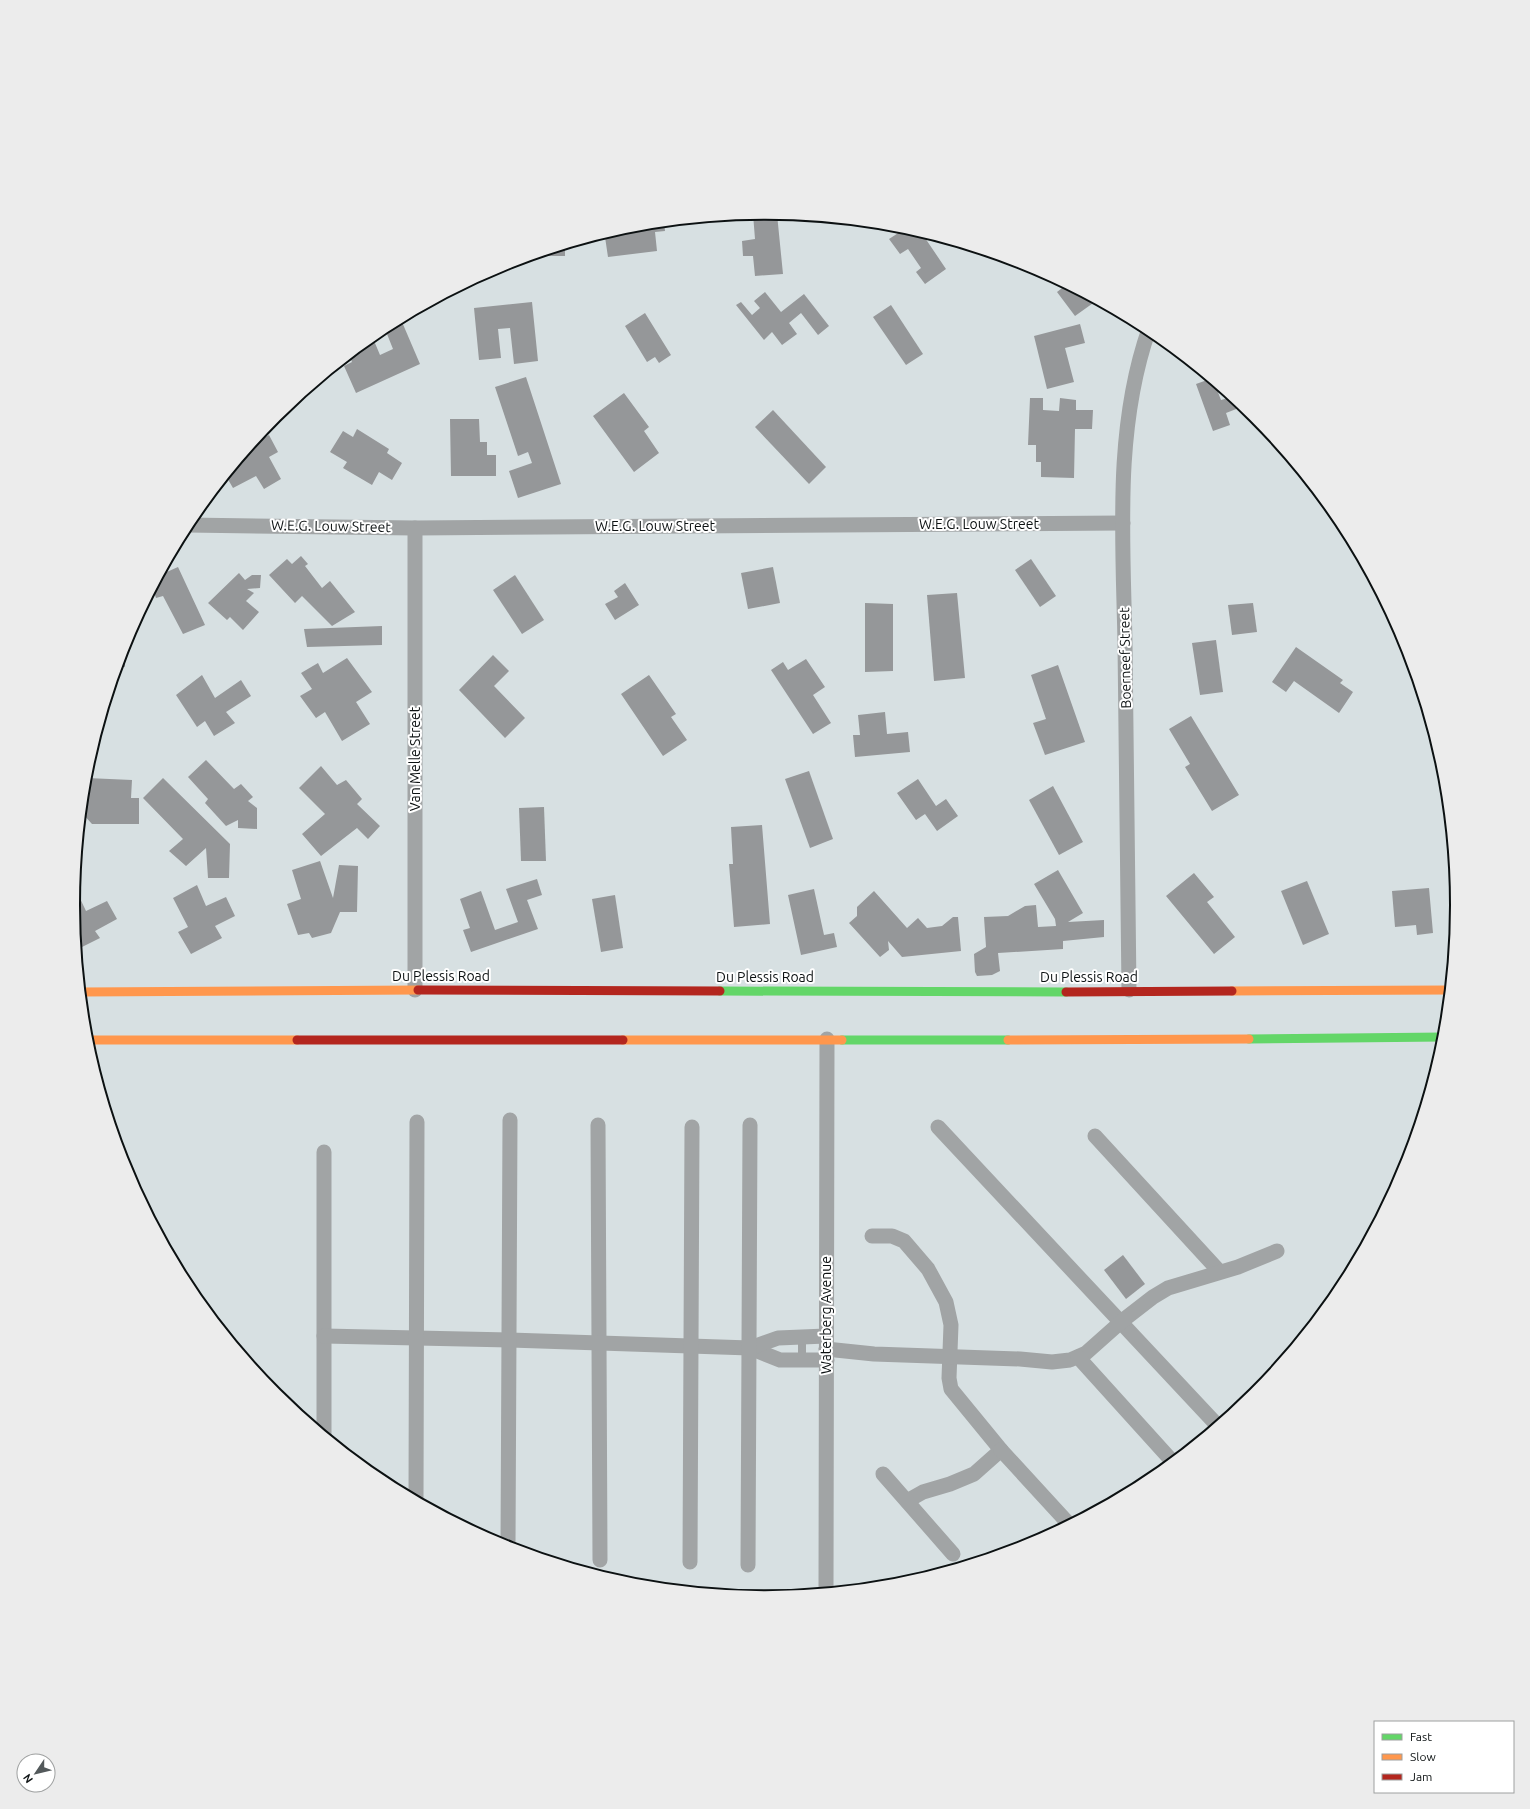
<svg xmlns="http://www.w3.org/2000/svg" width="1530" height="1809" viewBox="0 0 1530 1809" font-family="Ubuntu,sans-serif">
  <rect width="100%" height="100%" fill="#d7e0e2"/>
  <g fill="#959799">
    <polygon points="765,213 777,214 783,274 755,276 753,256 743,256 742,241 755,239 753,214"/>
    <polygon points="664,222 665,231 655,232 657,251 608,257 605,237 619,235 619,229 630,226"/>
    <polygon points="906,228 921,232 946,269 925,284 916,272 921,268 908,249 900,254 889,239"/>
    <polygon points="565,246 565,256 531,256"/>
    <polygon points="1066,285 1096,301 1075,316 1057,292"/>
    <polygon points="765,292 781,312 804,294 829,326 818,335 801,313 789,323 797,334 782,345 772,332 764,340 736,305 741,302 752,315 760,308 754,301"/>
    <polygon points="532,302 538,361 514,364 510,328 498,329 501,358 479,360 474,308"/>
    <polygon points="891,305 923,354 906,365 873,317"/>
    <polygon points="645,313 671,355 659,363 655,357 647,362 625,326"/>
    <polygon points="402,322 420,364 356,393 344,366 352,362 349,355 372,336 380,355 393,349 385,329"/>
    <polygon points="1080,324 1085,343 1065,348 1074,382 1047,389 1034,336"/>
    <polygon points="526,377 561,484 518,498 509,471 532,463 528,452 518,456 495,387"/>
    <polygon points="1210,379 1214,382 1221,400 1232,397 1244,406 1226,413 1230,425 1213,431 1196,384"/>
    <polygon points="624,393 649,427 644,431 659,453 634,472 593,416"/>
    <polygon points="1030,398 1043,398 1043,410 1059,411 1060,398 1076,400 1076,410 1093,410 1092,429 1075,429 1074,478 1041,477 1041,462 1036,462 1036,445 1028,445"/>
    <polygon points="773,410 826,467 809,484 755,427"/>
    <polygon points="450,419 479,419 480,442 487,442 487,455 496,455 496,476 451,476"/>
    <polygon points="357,429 389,449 387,453 402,463 392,480 379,472 372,485 343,468 347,462 330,452 343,431 353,437"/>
    <polygon points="269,435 278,452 269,457 281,479 264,489 256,476 233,488 226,476 251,445"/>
    <polygon points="301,556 308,564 305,566 322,588 330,581 355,612 332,626 302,596 295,603 269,575 287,559 292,564"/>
    <polygon points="1031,559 1056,596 1040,607 1015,570"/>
    <polygon points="178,567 205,625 183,634 163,596 156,598 153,589 155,584 158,583 157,580 160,575"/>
    <polygon points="773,567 780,603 748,609 741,573"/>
    <polygon points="239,573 245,580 252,575 261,575 260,588 247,589 254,593 246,601 259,612 243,630 230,617 227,620 208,603"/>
    <polygon points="515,575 544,620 522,634 493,590"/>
    <polygon points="625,583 639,605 615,620 605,604 618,597 614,591"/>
    <polygon points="957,593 965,678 934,681 927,595"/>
    <polygon points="865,603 893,604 893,671 865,672"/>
    <polygon points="1253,603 1257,632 1232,635 1228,605"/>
    <polygon points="382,626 382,645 307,647 304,629"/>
    <polygon points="1216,640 1223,692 1200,695 1192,643"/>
    <polygon points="125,643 125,667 118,666"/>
    <polygon points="1296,647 1343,680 1340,683 1353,692 1339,713 1294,681 1286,692 1272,682"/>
    <polygon points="493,655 509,671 494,686 525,718 505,738 459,690"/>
    <polygon points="347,658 372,692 356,702 370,724 342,741 325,712 316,718 300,696 312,689 301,673 318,663 323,673"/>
    <polygon points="806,659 825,687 813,695 831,723 813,734 771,670 783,662 788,670"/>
    <polygon points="1058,665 1085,742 1045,755 1033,723 1046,719 1031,675"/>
    <polygon points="202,675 215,698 241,680 251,696 226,712 235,723 214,736 205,721 197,727 176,695"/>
    <polygon points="649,675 676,714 671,717 687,740 663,756 621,694"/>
    <polygon points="885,712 887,734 908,732 910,752 855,757 853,735 860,735 858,715"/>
    <polygon points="1191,716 1239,795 1212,811 1185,767 1190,764 1169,729"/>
    <polygon points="206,760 234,789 241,784 253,797 248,801 257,808 257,829 238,828 238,820 226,826 205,803 208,799 188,777"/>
    <polygon points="321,766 337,785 346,780 362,799 357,804 380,826 368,839 357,828 321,856 302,834 325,814 299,788"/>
    <polygon points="809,771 833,839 810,848 785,779"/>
    <polygon points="86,776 87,778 132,780 131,798 139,798 139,824 92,824 82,813"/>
    <polygon points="163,778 230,844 229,878 208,878 206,848 186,866 169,851 183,839 143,798"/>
    <polygon points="918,779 936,806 946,799 958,816 937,831 925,814 916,820 897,793"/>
    <polygon points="1053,786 1083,842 1059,855 1029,800"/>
    <polygon points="544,807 546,861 521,861 519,808"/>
    <polygon points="762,825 770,924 734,927 729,864 733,864 731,827"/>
    <polygon points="320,861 333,898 339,865 358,866 357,912 340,912 331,933 312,938 309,933 298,935 287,904 301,899 292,870"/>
    <polygon points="1058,870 1083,913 1068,922 1104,920 1104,937 1063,941 1063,949 998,953 1000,971 992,975 977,976 975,972 974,954 986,947 984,917 1008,916 1025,906 1036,905 1038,927 1056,926 1055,919 1034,884"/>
    <polygon points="1194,873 1214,897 1207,902 1235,937 1214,954 1166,896"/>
    <polygon points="537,879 542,895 527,900 538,929 471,952 463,930 470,928 460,899 481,891 495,930 518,922 506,889"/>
    <polygon points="1307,881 1329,934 1303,945 1281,891"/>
    <polygon points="197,885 206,906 226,897 235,916 215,926 222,938 191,954 178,932 188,927 173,898"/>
    <polygon points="1429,888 1433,933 1417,935 1416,925 1395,927 1392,891"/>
    <polygon points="814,889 824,935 834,933 837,947 801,955 788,895"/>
    <polygon points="74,890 76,890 86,911 107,901 117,919 95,931 100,938 78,949 73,904"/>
    <polygon points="874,891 907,928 918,918 927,928 942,926 953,917 958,917 961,951 902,957 888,941 889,950 880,957 849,923 857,916 857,907"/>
    <polygon points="615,895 623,948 601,952 592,899"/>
    <polygon points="1123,1255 1145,1284 1126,1299 1104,1270"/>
  </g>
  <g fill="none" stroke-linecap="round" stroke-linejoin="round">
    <polyline stroke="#a1a4a5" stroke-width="8" points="802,1337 802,1360"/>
    <g stroke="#a1a4a5" stroke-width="15">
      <polyline points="187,525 415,528 1123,523"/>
      <polyline points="415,990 415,528"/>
      <path d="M1129 990C1128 875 1126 759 1125 643 1123 539 1114 429 1149 329"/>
      <polyline points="598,1125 600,1560"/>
      <polyline points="938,1127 1217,1425"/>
      <polyline points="1095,1136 1219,1271"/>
      <polyline points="324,1152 324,1434"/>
      <polyline points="872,1236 892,1236 904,1241 928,1269 946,1302 951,1325 949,1378 951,1389 1001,1450 974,1474 950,1484 923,1492 907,1501"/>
      <polyline points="324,1336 510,1340 750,1348 780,1360 827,1360"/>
      <polyline points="750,1348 778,1338 826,1336"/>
      <polyline points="826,1349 874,1354 1020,1359 1052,1362 1070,1360 1086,1353 1122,1321 1153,1297 1168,1288 1238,1267 1277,1251"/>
      <polyline points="1078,1357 1172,1461"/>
      <polyline points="1001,1450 1068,1523"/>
      <polyline points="883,1474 953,1554"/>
      <polyline points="416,1499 417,1122"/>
      <polyline points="508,1546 510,1120"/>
      <polyline points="690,1562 692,1127"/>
      <polyline points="748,1565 750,1125"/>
      <polyline points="826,1590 827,1039"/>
    </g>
    <g stroke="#63d668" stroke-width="9">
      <polyline points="720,991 1066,992"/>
      <polyline points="1249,1039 1444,1037"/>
      <polyline points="842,1040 1008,1040"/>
    </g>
    <g stroke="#ff974d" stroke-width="9">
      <polyline points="1232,991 1449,990"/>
      <polyline points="82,992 418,990"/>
      <polyline points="87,1040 297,1040"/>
      <polyline points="623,1040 842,1040"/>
      <polyline points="1008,1040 1249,1039"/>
    </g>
    <g stroke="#b3261e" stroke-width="9">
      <polyline points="418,990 720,991"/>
      <polyline points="1066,992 1232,991"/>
      <polyline points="297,1040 623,1040"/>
    </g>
  </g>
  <g text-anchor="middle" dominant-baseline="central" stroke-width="4" stroke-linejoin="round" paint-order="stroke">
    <g font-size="14" fill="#0c1112" stroke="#fff">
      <text x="979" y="524">W.E.G. Louw Street</text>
      <text transform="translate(331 526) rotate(1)">W.E.G. Louw Street</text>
      <text x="655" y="526">W.E.G. Louw Street</text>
      <text transform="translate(1125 658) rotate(-91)">Boerneef Street</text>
      <text transform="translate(415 759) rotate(-90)">Van Melle Street</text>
      <text x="441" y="976">Du Plessis Road</text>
      <text x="765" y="977">Du Plessis Road</text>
      <text x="1089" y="977">Du Plessis Road</text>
      <text transform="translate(826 1315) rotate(-90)">Waterberg Avenue</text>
    </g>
  </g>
  <path d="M0 0H1530V1809H0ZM80 905a685 685 0 1 1 1370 0a685 685 0 1 1-1370 0Z" fill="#ececec" fill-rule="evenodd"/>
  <path fill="none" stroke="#0c1112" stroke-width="2" d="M80 905a685 685 0 1 1 1370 0a685 685 0 1 1-1370 0Z"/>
  <rect x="1374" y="1721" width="140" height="72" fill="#ffffff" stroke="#9ea0a0"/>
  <rect x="1382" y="1734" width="20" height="6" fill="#63d668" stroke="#9ea0a0"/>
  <text x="1410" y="1741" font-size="12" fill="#0c1112">Fast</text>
  <rect x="1382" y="1754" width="20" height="6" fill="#ff974d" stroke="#9ea0a0"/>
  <text x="1410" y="1761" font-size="12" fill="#0c1112">Slow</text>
  <rect x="1382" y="1774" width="20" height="6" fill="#b3261e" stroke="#9ea0a0"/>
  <text x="1410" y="1781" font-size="12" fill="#0c1112">Jam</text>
  <g transform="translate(36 1773) rotate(235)"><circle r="19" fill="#ffffff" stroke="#9ea0a0"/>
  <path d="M0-3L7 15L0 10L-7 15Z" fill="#53595b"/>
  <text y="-6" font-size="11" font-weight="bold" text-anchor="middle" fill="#0c1112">N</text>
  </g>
</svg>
